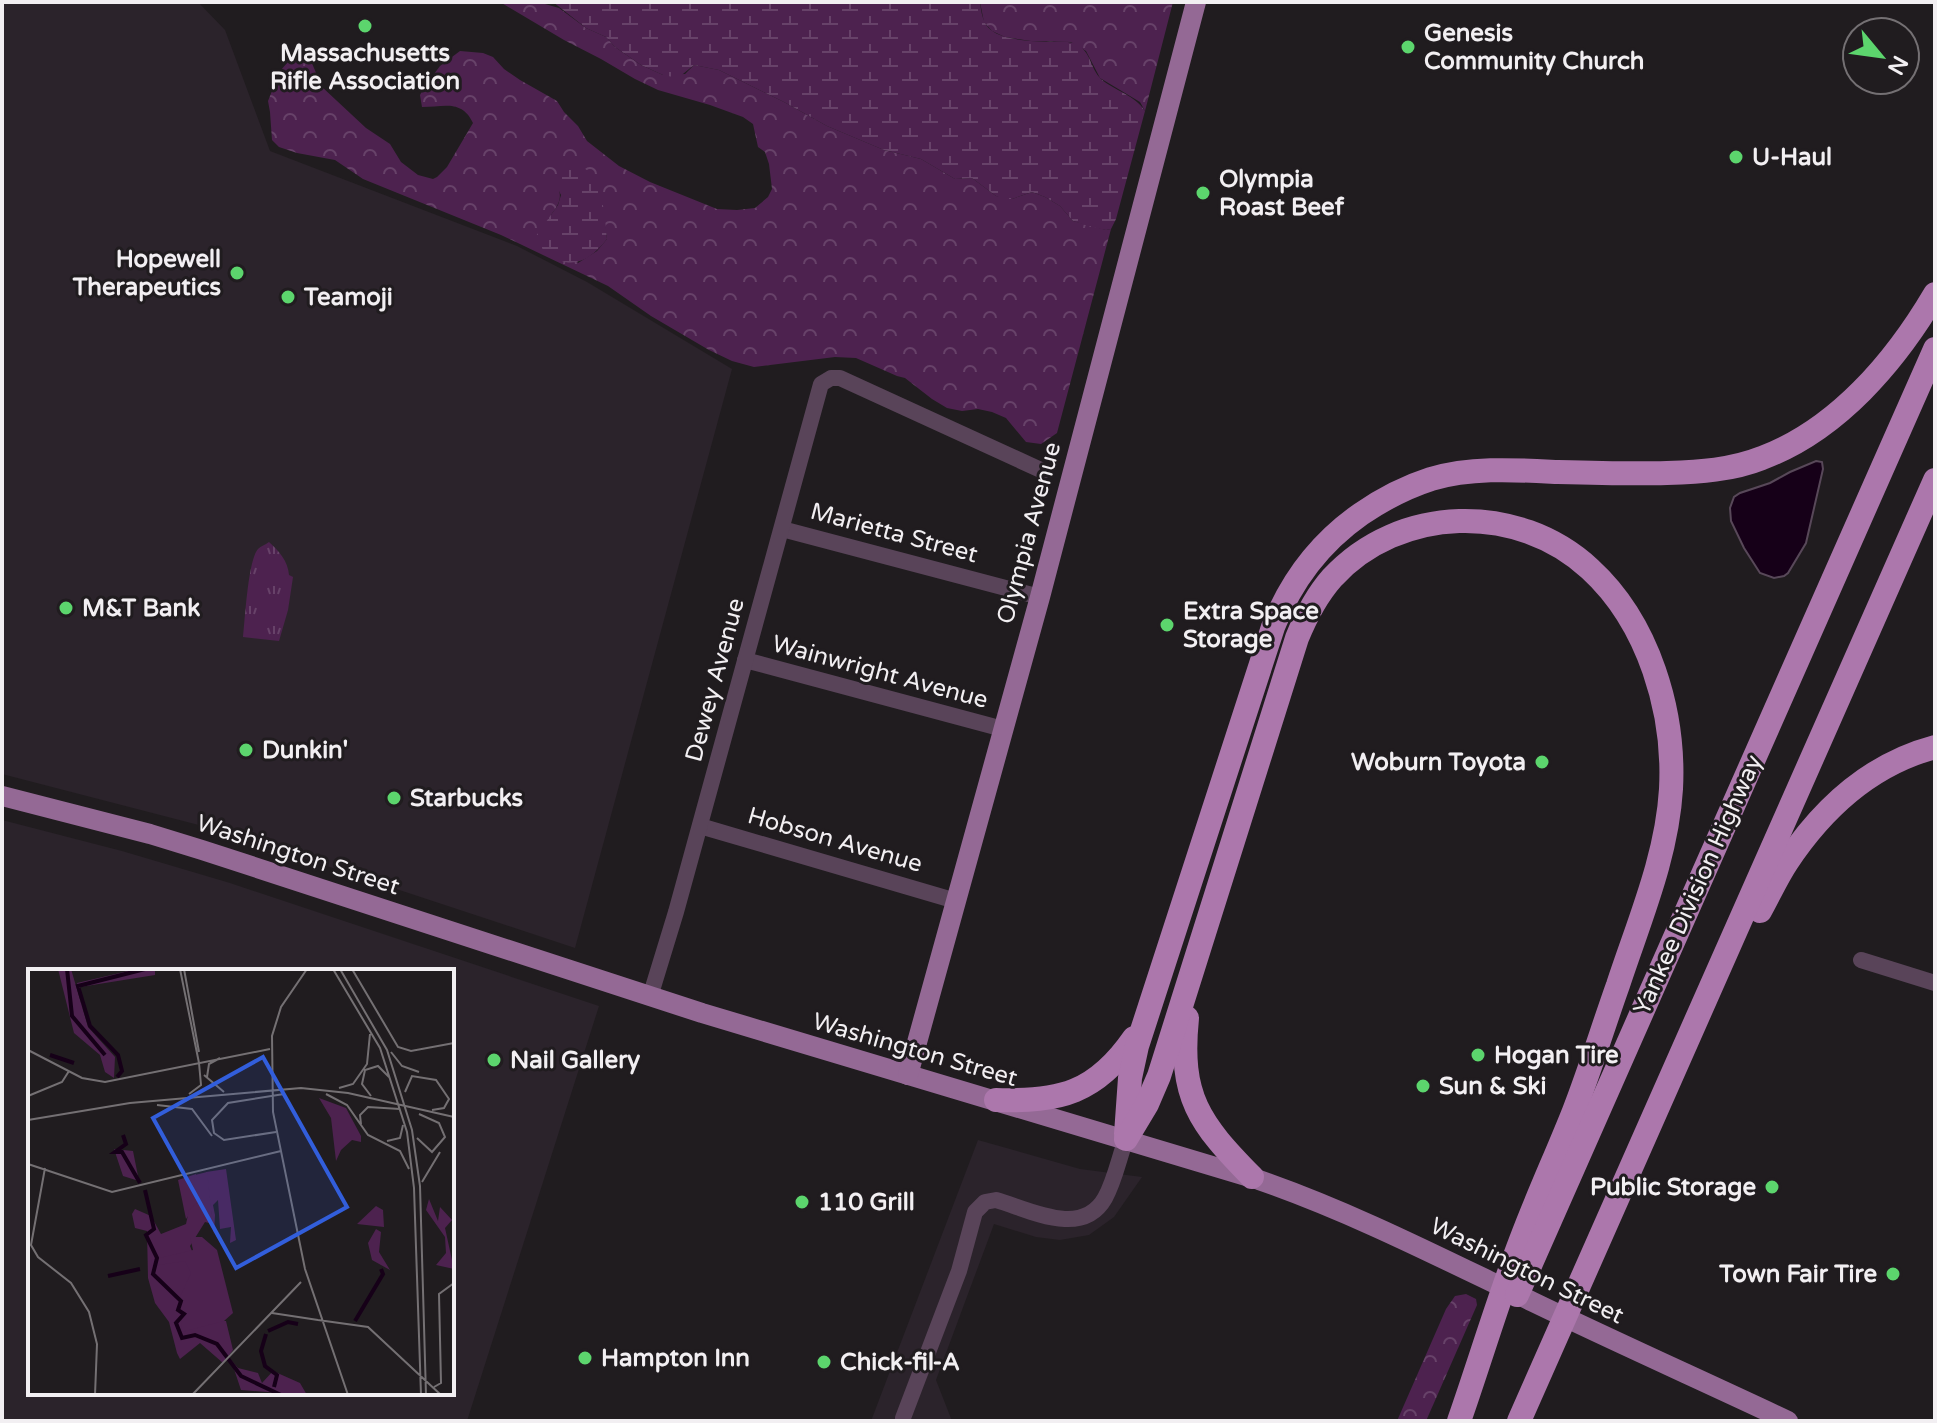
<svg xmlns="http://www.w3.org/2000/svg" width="1937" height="1423" viewBox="0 0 1937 1423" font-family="'Varela Round',sans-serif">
  <defs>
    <pattern id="forest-crowns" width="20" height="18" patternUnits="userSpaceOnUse" patternTransform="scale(2)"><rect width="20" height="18" fill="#4d224f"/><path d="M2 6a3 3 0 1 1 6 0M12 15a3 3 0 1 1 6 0" fill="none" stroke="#674269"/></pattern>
    <pattern id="wetland-marsh" width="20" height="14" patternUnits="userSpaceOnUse" patternTransform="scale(2)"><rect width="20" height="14" fill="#4d224f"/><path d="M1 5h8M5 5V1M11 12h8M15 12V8" fill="none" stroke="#674269"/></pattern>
    <pattern id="park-tufts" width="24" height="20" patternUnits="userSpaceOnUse" patternTransform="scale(2)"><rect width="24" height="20" fill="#4d224f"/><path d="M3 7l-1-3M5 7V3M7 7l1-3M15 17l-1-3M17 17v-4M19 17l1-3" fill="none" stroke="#674269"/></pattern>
  </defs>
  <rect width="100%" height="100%" fill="#201c1f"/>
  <g fill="#2b232b" fill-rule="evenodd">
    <polygon points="2,2 198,2 225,30 270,151 517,246 587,282 732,369 575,948 218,830 2,774"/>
    <path d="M2 820 122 851 230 883 599 1006 467 1421H2ZM30 971H452V1393H30Z"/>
    <polygon points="978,1140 1080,1169 1142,1177 1114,1217 1089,1235 1060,1240 1036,1237 994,1224 936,1380 952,1421 871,1421"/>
  </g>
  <g fill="url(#forest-crowns)" fill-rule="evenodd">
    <path d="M500 2H538L559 8 586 28 606 37 615 47 641 65 663 75 685 74 694 65 719 70 784 102 827 126 884 150 921 159 955 179 972 178 996 196 1012 199 1032 192 1045 197 1060 206 1073 221 1106 230 1111 229 1057 433 1041 444 1026 442 1006 418 992 412 978 409 962 411 947 408 932 399 905 378 897 376 856 358 835 357 754 367 732 361 709 350 651 316 608 286 501 235 363 179 335 160 297 153 279 147 272 140 270 112 268 101 280 71 296 53 304 54 311 61 322 87 366 128 390 144 401 162 418 175 433 179 437 177 447 167 473 123C462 99 443 107 422 107L420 95 425 86 440 66 460 51 483 53 493 57 504 69 520 80 557 101 564 112 578 126 587 141 619 166 650 182 717 209 737 210 755 208 768 197 772 189 769 164 765 152 758 147 753 124 743 117 710 105 658 90 635 79 601 59 564 40ZM559 190 602 206 607 239 597 251 578 263 551 215C557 207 562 200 559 190Z"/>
    <polygon points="980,2 1173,2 1145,111 1140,102 1100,78 1086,51 1071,42 1031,41 1005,37 992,31 984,22"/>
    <polygon points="1466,1294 1476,1299 1477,1305 1426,1421 1397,1421 1446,1309 1455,1296"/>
  </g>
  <g fill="url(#wetland-marsh)">
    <path d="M553 2H980C981 12 983 24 991 30 1004 41 1035 41 1052 42 1060 42 1069 41 1076 44 1091 51 1090 68 1101 79 1115 91 1135 95 1145 111L1116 219 1111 229 1106 230 1091 227 1073 221 1060 206 1045 197 1032 192 1012 199H1004L996 196 972 178 955 179 921 159 884 150 827 126 784 102 719 70 694 65 678 78 663 75 641 65 615 47 606 37 586 28Z"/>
    <path d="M566 160C571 163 579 164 584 168 603 180 605 217 607 239 585 267 563 272 537 243L536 236 558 205 561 195 555 183 560 168Z"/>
  </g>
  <path fill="url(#park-tufts)" d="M269 542C279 551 288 561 289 575L293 577 288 610 279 641 243 637C245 620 248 560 258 549 261 546 265 545 269 542Z"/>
  <polygon fill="#160018" stroke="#584859" stroke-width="2" points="1816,461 1822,462 1823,469 1806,543 1788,573 1784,576 1774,578 1760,573 1744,548 1731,521 1730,508 1734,497 1740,493 1770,483 1790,472"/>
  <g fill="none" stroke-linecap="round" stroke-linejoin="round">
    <g stroke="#594459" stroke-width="16">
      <polyline points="782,529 1040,597"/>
      <polyline points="745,660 1003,729"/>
      <polyline points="700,826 956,901"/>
      <polyline points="1861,960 1935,983"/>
      <polyline points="650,997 676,912 821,384 831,378 840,378 1043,471"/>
      <path d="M903 1418 959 1271 975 1212 985 1202 996 1200C1028 1209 1082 1239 1105 1198 1115 1180 1119 1158 1126 1139"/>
    </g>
    <g stroke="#946995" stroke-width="20">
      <path d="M2 796 150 834 202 850 702 1013 1259 1180C1354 1213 1443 1259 1533 1302 1618 1343 1703 1381 1788 1421"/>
      <polyline points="908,1075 1040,597 1196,2"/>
    </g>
    <g stroke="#ac77ac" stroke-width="24">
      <path d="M1760 911C1769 895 1777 877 1787 862 1823 808 1871 764 1935 747"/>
      <path d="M1187 1018C1179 1097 1199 1123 1252 1177"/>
      <path d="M996 1100C1060 1102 1096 1093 1134 1038"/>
      <path d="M1126 1134 1130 1078 1137 1046 1273 627C1291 581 1321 542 1361 514 1383 499 1406 487 1431 479 1472 467 1516 470 1558 472 1594 473 1631 474 1667 473 1699 472 1732 470 1762 458 1837 430 1895 362 1935 294"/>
      <path d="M1126 1139 1147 1104 1159 1076 1297 638C1306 616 1317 595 1332 578 1399 505 1518 502 1590 569 1649 623 1675 712 1671 789 1667 857 1639 921 1618 985 1603 1027 1590 1070 1574 1111 1557 1154 1537 1197 1521 1240 1498 1300 1480 1361 1459 1421"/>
      <polyline points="1517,1295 1935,349"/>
      <polyline points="1519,1421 1935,480"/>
    </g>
  </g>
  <g fill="#5cd56d" stroke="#201c1f" stroke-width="3">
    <circle cx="365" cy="26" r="8"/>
    <circle cx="1408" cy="47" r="8"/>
    <circle cx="1736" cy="157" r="8"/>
    <circle cx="1203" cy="193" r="8"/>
    <circle cx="237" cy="273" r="8"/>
    <circle cx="288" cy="297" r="8"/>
    <circle cx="66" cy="608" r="8"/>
    <circle cx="1167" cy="625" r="8"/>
    <circle cx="246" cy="750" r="8"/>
    <circle cx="1542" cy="762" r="8"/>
    <circle cx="394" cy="798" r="8"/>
    <circle cx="1478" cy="1055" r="8"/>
    <circle cx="494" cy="1060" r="8"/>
    <circle cx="1423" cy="1086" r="8"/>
    <circle cx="1772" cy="1187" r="8"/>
    <circle cx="802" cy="1202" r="8"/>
    <circle cx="1893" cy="1274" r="8"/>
    <circle cx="585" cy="1358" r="8"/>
    <circle cx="824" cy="1362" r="8"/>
  </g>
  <g text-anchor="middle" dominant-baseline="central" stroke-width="6" stroke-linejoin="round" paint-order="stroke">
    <g font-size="24" font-weight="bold" fill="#f2eff2" stroke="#201c1f" text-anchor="start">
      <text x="1424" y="33">Genesis<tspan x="1424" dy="28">Community Church</tspan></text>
      <text x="365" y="53" text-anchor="middle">Massachusetts<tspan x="365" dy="28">Rifle Association</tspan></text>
      <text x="1752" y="157">U-Haul</text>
      <text x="1219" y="179">Olympia<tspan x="1219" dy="28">Roast Beef</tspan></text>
      <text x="221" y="259" text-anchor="end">Hopewell<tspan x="221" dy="28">Therapeutics</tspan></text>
      <text x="304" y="297">Teamoji</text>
      <text x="82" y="608">M&amp;T Bank</text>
      <text x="1183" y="611">Extra Space<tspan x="1183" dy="28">Storage</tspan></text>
      <text x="262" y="750">Dunkin'</text>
      <text x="1526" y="762" text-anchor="end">Woburn Toyota</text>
      <text x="410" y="798">Starbucks</text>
      <text x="1494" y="1055">Hogan Tire</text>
      <text x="510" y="1060">Nail Gallery</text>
      <text x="1439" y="1086">Sun &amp; Ski</text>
      <text x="1756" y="1187" text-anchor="end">Public Storage</text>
      <text x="818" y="1202">110 Grill</text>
      <text x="1877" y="1274" text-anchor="end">Town Fair Tire</text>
      <text x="601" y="1358">Hampton Inn</text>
      <text x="840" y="1362">Chick-fil-A</text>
    </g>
    <g font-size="24" fill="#f2eff2" stroke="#201c1f">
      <text transform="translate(894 533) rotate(15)">Marietta Street</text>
      <text transform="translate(1029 533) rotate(-75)">Olympia Avenue</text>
      <text transform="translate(880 672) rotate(15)">Wainwright Avenue</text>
      <text transform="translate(715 680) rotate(-75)">Dewey Avenue</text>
      <text transform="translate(835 840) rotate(16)">Hobson Avenue</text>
      <text transform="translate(298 855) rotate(18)">Washington Street</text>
      <text transform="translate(1698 885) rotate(-66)">Yankee Division Highway</text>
      <text transform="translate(915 1050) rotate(16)">Washington Street</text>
      <text transform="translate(1527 1271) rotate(26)">Washington Street</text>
    </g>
  </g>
  <g transform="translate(28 969)">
    <rect width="426" height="426" fill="#201c1f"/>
    <path d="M198 200 208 271 202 274 203 258 192 260 190 231 185 236 187 246 186 265 178 203ZM168 205 170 233 158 250 150 211Z" fill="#4d224f"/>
    <path d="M30 0H43L60 58 87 88 86 109 77 103 72 86 46 64ZM109 0H127V6L52 18 55 42 49 14ZM291 129 318 139 333 167V173L324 171 313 181 308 192 303 149ZM86 180 105 182 111 212 95 207ZM179 203 185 255 177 253 162 277 192 352H198L205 381 195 394 172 374 152 390 149 384 141 353 127 334 120 309 119 262 107 259 104 245 107 240 123 247 133 265 158 255 161 241 170 233 165 226 167 206ZM401 230 410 252 412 238 424 251 417 259 426 300 408 296 418 284 417 268 398 241ZM348 237 355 241 356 258 329 255ZM348 260 353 263 351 283 362 301 344 291 340 274Z" fill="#4d224f"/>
    <path d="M162 268H174L189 281 205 344 196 352 154 363 152 328 163 304 157 292 124 297 123 291 165 281ZM203 391 210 399 230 404 234 414 245 402 272 414 279 426 213 421Z" fill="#4d224f"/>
    <path fill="none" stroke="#160018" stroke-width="4" d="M39 0 44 47 77 86M22 86 46 94M89 108 94 102 90 86 62 57 50 17 117 0M95 166 98 175 87 183H94L112 214M117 221 126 260 118 266 129 289 125 305 153 332 150 341 156 345 148 354 154 369 167 366 189 375 213 407 253 426M80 307 112 300M327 352 355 305 353 300M240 362 260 353 270 355M238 365 233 382 237 397 249 406 246 418"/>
    <path fill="none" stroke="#747073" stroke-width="2" d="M152 0 171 94M156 0 171 83M279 0 253 38 244 67 245 143 277 300 320 426M305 0 352 79 379 163 386 219 393 426M312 0 359 81 384 161 392 217 398 426M324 0 370 78 383 82 426 74M0 81 54 109 77 113 242 80M363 83 374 97 391 103M176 106 196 123M179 108 181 95 192 89M311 119 325 115 339 95 342 65M377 123 384 107 408 111 421 130 416 139 404 141M161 125 173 116 171 94M298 125 319 136 340 166 372 182 381 200M0 127 34 113 41 102M343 127 334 115 337 101 350 97 361 108M129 136 164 140 184 167M0 151 102 134 273 119 320 124 426 148M333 155 332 146 340 138 372 140M248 163 196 171 186 164 184 151 200 134 256 125M389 169 404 183 417 168 411 154 391 145M359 172 372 169 375 156M0 195 84 223 253 182M17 199 3 276 10 288 43 314 61 343 69 375 67 426M394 213 412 183M244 344 290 351M290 351 340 358 413 426M406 418 413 414 411 325 426 314M164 426 273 313"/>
    <path fill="#325edb" fill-opacity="0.15" stroke="#325edb" stroke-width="4" d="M235 88 319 238 208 299 125 149Z"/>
    <rect width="426" height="426" fill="none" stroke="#f2eff2" stroke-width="4"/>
  </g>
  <rect width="1937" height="1423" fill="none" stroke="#f2eff2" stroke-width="8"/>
  <g transform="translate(1881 56) rotate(119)"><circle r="38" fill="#201c1f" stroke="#747073" stroke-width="2"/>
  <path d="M0-6L14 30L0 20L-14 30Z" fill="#5cd56d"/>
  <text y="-12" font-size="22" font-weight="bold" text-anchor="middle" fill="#f2eff2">N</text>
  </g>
</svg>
